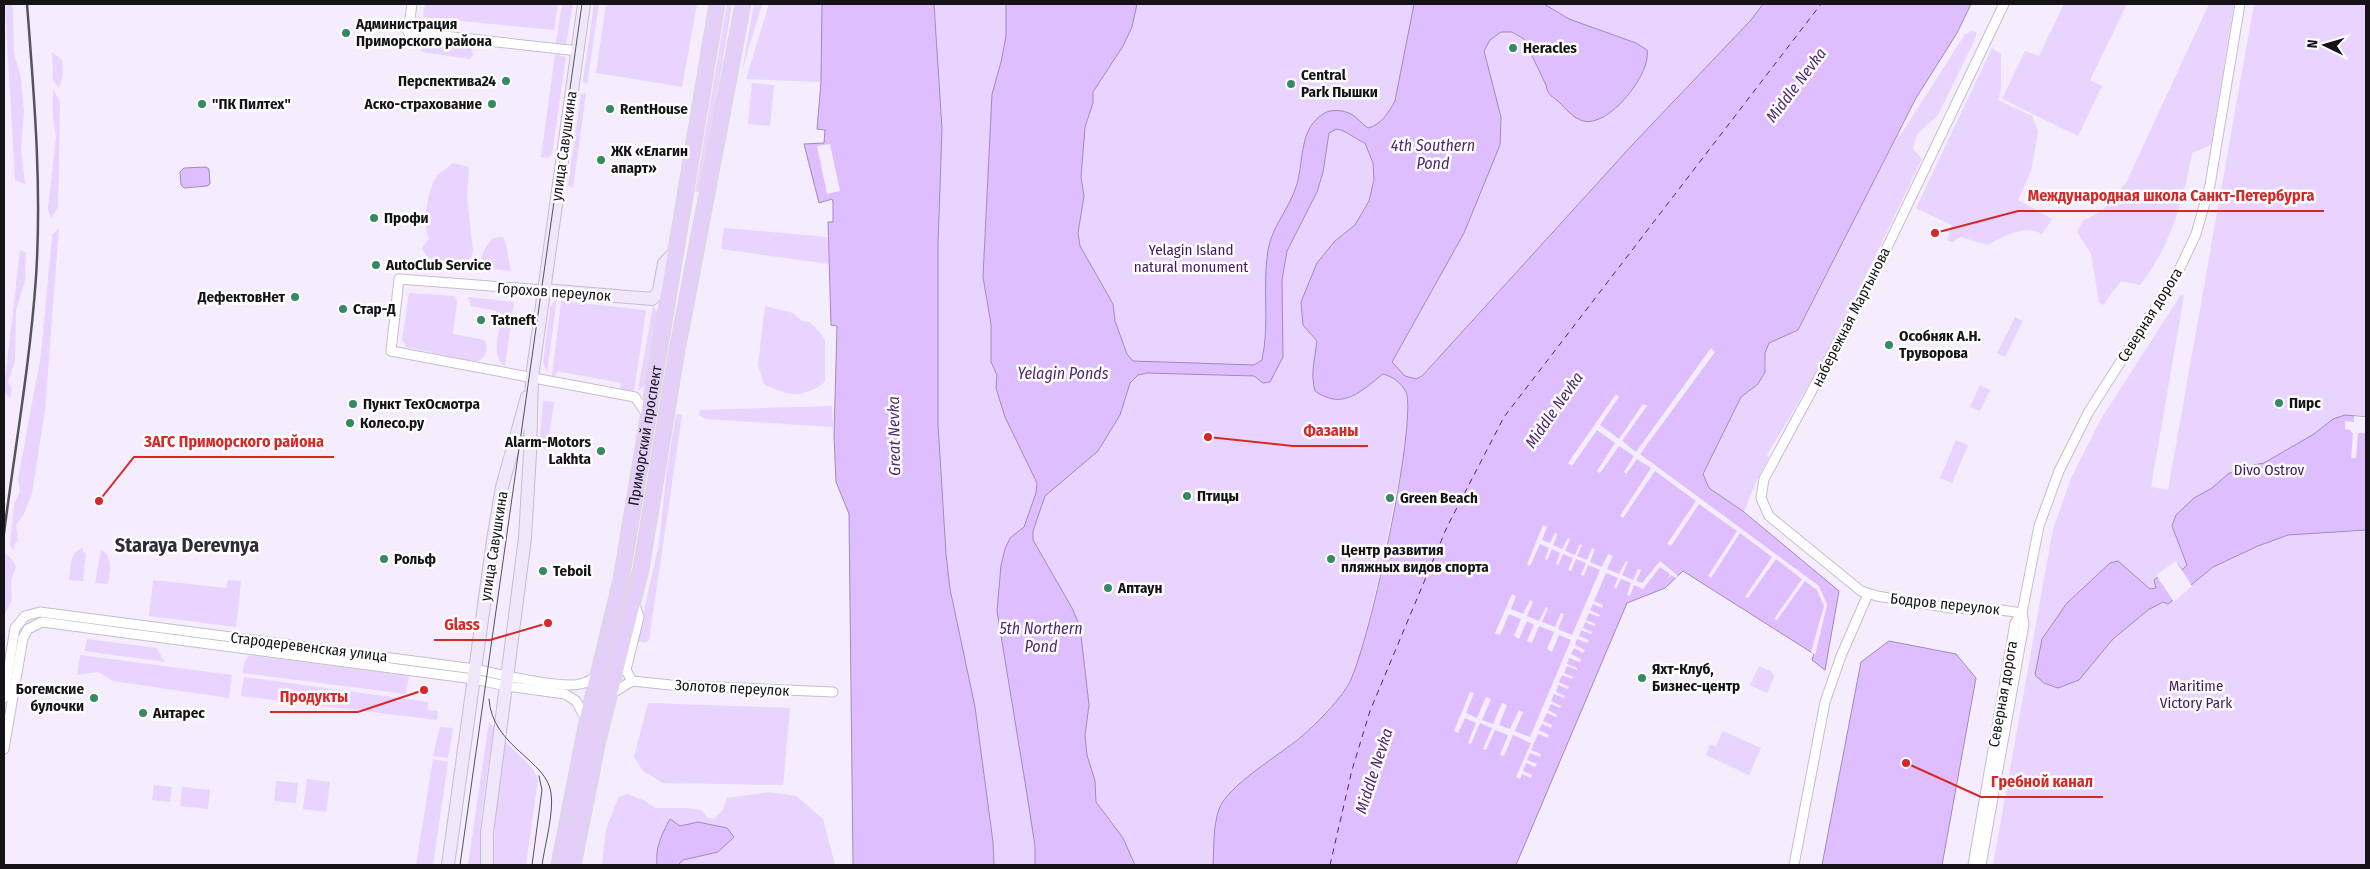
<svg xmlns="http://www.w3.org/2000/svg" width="2370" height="869" viewBox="0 0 2370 869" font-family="'Fira Sans Condensed',sans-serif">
  <rect width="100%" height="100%" fill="#f5ecfe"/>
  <g fill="#e9d3ff">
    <polygon points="5,4 11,4 13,9 14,53 21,78 24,112 21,149 25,184 15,180"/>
    <polygon points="425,4 558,4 554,30 423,17"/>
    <polygon points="562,4 573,4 566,44 556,43"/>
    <polygon points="594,4 599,4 587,84 583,81"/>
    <polygon points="606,4 697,4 682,87 596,73"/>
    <polygon points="727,4 732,4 701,192 695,192"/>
    <polygon points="754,4 762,4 742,71"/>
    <polygon points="769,4 822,4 821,82 746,79"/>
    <polygon points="934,4 1763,4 1751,20 1634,143 1406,393 1408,416 1406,443 1380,573 1357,666 1347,686 1334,704 1302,736 1275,756 1215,836 1213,865 994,865 993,842 975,707 950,589 946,554 938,424 938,244 942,129"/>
    <polygon points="2064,4 2127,4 2090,80 2102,86 2078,136 2002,99 2025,51 2039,56"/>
    <path d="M2209 4H2234L2211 145 2192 153C2183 202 2171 245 2140 285L2121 281 2103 305 2099 302 2091 254 2077 232 2083 221 2103 210 2126 183Z"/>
    <polygon points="2254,4 2366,4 2366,865 1993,865 2053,529 2072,476 2101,419 2180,296 2184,295 2151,487 2168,490"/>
    <polygon points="1972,31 1976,32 1976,37 1938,115 1917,134 1913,149 1922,159 1835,340 1767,455 1769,457 1755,484 1744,512 1709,488 1703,475 1741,397 1758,384 1766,367 1765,353 1769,343 1798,330 1898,134 1900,136 1965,34"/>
    <polygon points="423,41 471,47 473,55 470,59 422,52 419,44"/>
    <path d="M1992 48 2001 54V89L1998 100 2032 116 2038 131 2031 171 2018 200 2052 219 2042 234C2024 224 2004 236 1988 245L1961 237 1952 242 1947 240 1952 225 1916 208Z"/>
    <polygon points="52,52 62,60 63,74 59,88 53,80"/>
    <polygon points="555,54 566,57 552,154 548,158 541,157"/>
    <polygon points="752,83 774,85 770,126 748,124"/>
    <polygon points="53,89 60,102 58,207 51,218 48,209 56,137 53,117"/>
    <polygon points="586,93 573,188 568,185 581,94"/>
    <path d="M453 163 469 167 467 197 473 251 467 269C450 267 429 267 422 248L429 239C422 222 427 195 435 179 438 173 448 168 453 163Z"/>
    <polygon points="59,228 45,411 32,493 24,514 16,525 18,539 14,545 14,551 10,545 14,504 20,492 18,479 41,355 52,235"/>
    <polygon points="724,228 827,237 829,264 721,249"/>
    <path d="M503 237C508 246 508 261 511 271L481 268C480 254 485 248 493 238Z"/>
    <polygon points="20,250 26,253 25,280 16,310 15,361 8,382 12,389 11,398 4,393 4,388"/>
    <path d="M409 293 455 296 457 302 453 334 484 340C490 348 486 357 477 362L406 347 402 339Z"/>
    <path d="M468 297 514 302 505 366C489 355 501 331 501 315L496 311 471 306Z"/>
    <polygon points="557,297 547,373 543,362 550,308"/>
    <polygon points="561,301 646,310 634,392 620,390 621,383 557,371 555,377 552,376"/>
    <polygon points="653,305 658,314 646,384 638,391"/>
    <path d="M765 306 793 313 802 321 810 322 821 334 825 340V382C802 399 788 396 764 384L758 365Z"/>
    <polygon points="2015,317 2023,321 2005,357 1997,353"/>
    <polygon points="1980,385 1990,390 1980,411 1970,407"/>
    <polygon points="543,401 554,402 547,450 539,447"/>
    <polygon points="832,406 833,427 706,419 699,415 700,410"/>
    <polygon points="676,414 682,415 649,640 645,643 637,641 659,544 667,469"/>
    <polygon points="1956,440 1968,445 1952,483 1940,478"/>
    <path d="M83 548V552L86 553 83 581 69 580C71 568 69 551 83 548Z"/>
    <path d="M101 550C114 557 110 571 108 584L95 583Z"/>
    <polygon points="5,554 10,557 16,566 11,581 12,600 4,616"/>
    <polygon points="153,580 226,588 228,580 241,581 236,627 149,616"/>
    <polygon points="87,639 156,648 165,662 84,651"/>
    <polygon points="80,655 232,675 229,698 113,681 98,672 77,675"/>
    <polygon points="249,655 409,676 406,694 243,673 244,663"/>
    <polygon points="1759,666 1772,672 1774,677 1767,693 1750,685"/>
    <polygon points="244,677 428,702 428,710 438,711 437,720 241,696"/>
    <polygon points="648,703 790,708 783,785 663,783 643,771 634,757"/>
    <polygon points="489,722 494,727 481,817 480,865 468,865"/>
    <polygon points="440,727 453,728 448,758 433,756"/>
    <polygon points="1723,731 1761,748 1749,775 1706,755 1710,745 1716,746"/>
    <polygon points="505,741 533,769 538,780 526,865 494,865 495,818"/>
    <polygon points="433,759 448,762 433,865 416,865"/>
    <polygon points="307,779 330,782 326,812 303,809"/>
    <polygon points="276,781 298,783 296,803 274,801"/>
    <polygon points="154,785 172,787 170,802 152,800"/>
    <polygon points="182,787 210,790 208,809 180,806"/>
    <polygon points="769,792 796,796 823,819 835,865 678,865 683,860 718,852 727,828 698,822 680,826 656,856 657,865 602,865 606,829 618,798 627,794 643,800 655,808 689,808 701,810 708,818 714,819 723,810 727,798"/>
  </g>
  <g fill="#dfbeff" stroke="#a28aba">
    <polygon points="822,4 934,4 942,129 938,244 938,424 946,554 950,589 975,707 993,842 994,865 853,865 849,514 836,482 834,436 837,326 831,325 828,222 833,222 833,202 832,199 819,203 804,144 824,143 825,130 817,129 821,82"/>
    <path d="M1006 4H1137L1132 27 1123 46 1093 92V103L1085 127 1081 177 1084 196 1078 233 1080 246 1113 304 1115 321 1127 354 1133 361 1254 365 1262 360C1270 324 1262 287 1268 250 1272 226 1290 208 1297 184 1304 159 1299 127 1325 113 1332 109 1343 110 1351 114 1357 117 1362 124 1368 128 1381 125 1389 112 1395 101L1414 4H1544L1569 19 1636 43 1647 50C1652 73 1609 128 1583 121 1573 118 1566 109 1559 102 1552 96 1548 96 1546 85L1524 39 1512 32H1501L1490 40 1484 51 1501 117 1500 145 1464 233 1392 362 1405 376 1416 379 1422 376 1634 143 1751 20 1763 4H1971L1957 33 1916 98 1798 330 1769 343 1765 353V372L1758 384 1741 397 1703 474 1709 488 1744 512 1839 591 1825 670 1812 660 1814 654 1683 571 1665 588 1627 603 1516 865H1213C1214 848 1213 826 1219 809 1228 785 1281 754 1301 737 1317 723 1335 705 1347 687 1367 657 1418 422 1406 392 1401 382 1393 377 1383 374 1361 391 1343 411 1315 391 1310 373 1315 359 1317 341L1303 325 1301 302 1317 263 1335 241 1355 225 1369 201 1374 180 1373 163 1365 143C1355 139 1347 131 1337 129L1329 133 1323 172 1317 192 1287 251 1282 280 1283 357 1270 382 1263 383 1254 376 1147 373 1138 375 1130 383 1120 415 1098 451 1045 496 1033 531V540L1072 608 1080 627 1089 705 1085 735 1087 755 1095 781 1096 802 1123 838 1135 865H1035V846L1025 782 997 611 1001 565 1005 549 1010 538 1024 527 1036 493 1037 483 1005 417 996 388 997 375 991 362V324L983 277 992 94 1001 62 1006 36Z"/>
    <polygon points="206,167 209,169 210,184 207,186 184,188 181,185 180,172 184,168"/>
    <polygon points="2345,415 2366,417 2366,530 2288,535 2258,546 2213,567 2168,604 2163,602 2148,610 2113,639 2079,680 2058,688 2044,683 2035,675 2042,639 2067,603 2110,563 2118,561 2150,589 2156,588 2154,580 2177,563 2182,570 2187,565 2172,526 2176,515 2194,498 2212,488 2228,474 2243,467 2264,463 2314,434 2333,419"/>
    <polygon points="1889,641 1956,654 1976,678 1942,865 1822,865 1861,662"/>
    <path d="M670 819 680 826 698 822 727 828 734 837 718 852 683 860 678 865H657C655 847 662 834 670 819Z"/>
  </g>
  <g fill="#f5ecfe">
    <polygon points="830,144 840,191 827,194 817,146"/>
    <polygon points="1711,348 1715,352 1640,454 1819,586 1827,605 1815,655 1811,652 1824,606 1817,590 1805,581 1777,620 1774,619 1802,579 1776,559 1748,598 1745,597 1772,557 1740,533 1711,578 1708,576 1737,531 1699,504 1671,546 1667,544 1696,501 1655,471 1623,518 1620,516 1651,468 1637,459 1626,474 1624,472 1634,456 1619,446 1600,473 1597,471 1615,443 1597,430 1572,466 1568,463 1616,394 1619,397 1600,425 1619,439 1643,404 1647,406 1622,441 1636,452"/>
    <polygon points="2354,416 2365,417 2366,423 2366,433 2358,433 2356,458 2351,458 2353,433 2351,432 2351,430 2345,429 2345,421 2354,422"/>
    <polygon points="1543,525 1547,527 1542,540 1550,543 1555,533 1558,534 1553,545 1562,549 1568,538 1570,539 1565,551 1575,555 1580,544 1582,545 1577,556 1587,560 1592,548 1595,549 1590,562 1602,567 1608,554 1613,556 1607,569 1619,574 1626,561 1628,562 1622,575 1633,580 1638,569 1641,570 1636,581 1642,583 1660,561 1678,576 1676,578 1671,575 1667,579 1670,574 1660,567 1643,589 1634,585 1630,596 1627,595 1631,583 1621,579 1616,589 1614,587 1618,578 1606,573 1594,601 1603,605 1602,608 1593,604 1590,610 1600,615 1599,617 1589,613 1586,620 1596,624 1594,626 1585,622 1583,628 1592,632 1591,634 1581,630 1579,636 1589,640 1587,643 1577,639 1575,645 1585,650 1583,653 1574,648 1571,654 1581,659 1580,662 1569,658 1567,664 1577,668 1577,670 1567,666 1564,673 1573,677 1572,679 1562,675 1559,682 1569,687 1568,689 1558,685 1556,692 1565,696 1564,698 1554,694 1551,701 1561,706 1560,708 1551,704 1548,710 1557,715 1556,717 1547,713 1543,721 1552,725 1551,728 1542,724 1539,730 1549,735 1548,738 1538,734 1531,750 1541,754 1540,757 1530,753 1527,760 1537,764 1535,767 1526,763 1523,771 1532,775 1531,778 1522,774 1520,779 1516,777 1531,743 1513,735 1504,756 1500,755 1508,735 1495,730 1486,750 1483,749 1492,728 1480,723 1471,744 1468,743 1476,723 1465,718 1458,733 1454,731 1470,692 1474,693 1466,713 1477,718 1486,697 1491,699 1482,720 1493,724 1502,703 1507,705 1499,725 1510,729 1519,710 1523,712 1515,731 1530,737 1571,640 1559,635 1552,652 1547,649 1554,632 1539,626 1532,643 1527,641 1534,625 1527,621 1519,639 1514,636 1521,619 1509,614 1500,635 1495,633 1512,594 1516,596 1511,609 1523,614 1530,600 1533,602 1527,616 1539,621 1546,607 1548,608 1542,622 1555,627 1561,613 1564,614 1558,629 1572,635 1600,570 1588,565 1584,576 1581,575 1586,563 1576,559 1571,571 1568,570 1573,558 1563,554 1558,565 1556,564 1560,553 1552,549 1547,560 1545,559 1549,548 1540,544 1530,566 1527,564"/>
    <polygon points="2176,561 2192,586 2174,602 2156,575"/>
  </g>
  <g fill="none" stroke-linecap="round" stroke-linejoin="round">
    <polyline stroke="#512770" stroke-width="1" stroke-dasharray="6 5" stroke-linecap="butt" points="1330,865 1352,770 1370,711 1447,527 1504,417 1821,4"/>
    <g stroke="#c6bdcf" stroke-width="11">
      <g id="street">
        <polyline points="412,4 408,32 578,51"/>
        <polyline points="2004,4 1869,285 1764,479 1761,498 1769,516 1861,591 1877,596 1950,608 2001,610 2022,613"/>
        <polyline points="544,290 399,279 391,351 635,397 648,416"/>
        <polyline points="632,681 671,685 833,692"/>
        <polyline points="611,694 632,681 626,670 639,617 634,602"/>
        <path d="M4 698 15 628 25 616 40 612 475 669C497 674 561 689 580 684 587 683 592 679 598 676"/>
        <polyline points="4,749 23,638 28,629 42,622 474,679 506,686 565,694 576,701 587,721"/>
        <polyline points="1794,865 1825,702 1841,656 1868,594"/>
        <polyline points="1973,865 2015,623 2022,613"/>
        <polyline points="1981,865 2024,624 2022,613 2039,526 2059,471 2088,413 2180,268 2196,234 2210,185 2240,4"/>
      </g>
    </g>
    <g stroke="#c6bdcf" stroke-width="14">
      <g id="secondary">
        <polyline points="544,290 652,299 659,291 664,263 677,250"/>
        <polyline points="448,865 493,540 502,487 527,397"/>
        <polyline points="487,865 487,833 525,538 530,453 532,377 584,4"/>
      </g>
    </g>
    <g stroke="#dad9da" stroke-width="17">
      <g id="primary">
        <path id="s1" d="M559 865 587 721 621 580 717 4"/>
        <polyline points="573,865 598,740 641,569 676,356 743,4"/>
      </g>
    </g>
    <use href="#street" stroke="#fff" stroke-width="9"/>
    <use href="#secondary" stroke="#f1e7fb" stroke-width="12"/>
    <use href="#primary" stroke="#e3cff7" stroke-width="15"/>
    <g stroke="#57525c" stroke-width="1">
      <path d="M489 699C492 747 547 760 551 793 554 813 545 844 542 865"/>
      <polyline points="460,865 582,4"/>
      <polyline points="532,865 542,790 539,776"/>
    </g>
    <path stroke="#57525c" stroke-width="2.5" d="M4 533C15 448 30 363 36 277 42 186 34 95 27 4"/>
  </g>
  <g fill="#358b5f" stroke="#fff" stroke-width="2">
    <circle cx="346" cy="33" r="5"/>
    <circle cx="1513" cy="48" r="5"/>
    <circle cx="506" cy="81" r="5"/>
    <circle cx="1291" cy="84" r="5"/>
    <circle cx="202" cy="104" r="5"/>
    <circle cx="492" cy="104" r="5"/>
    <circle cx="610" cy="109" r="5"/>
    <circle cx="601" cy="160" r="5"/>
    <circle cx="374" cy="218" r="5"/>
    <circle cx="376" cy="265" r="5"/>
    <circle cx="295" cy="297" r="5"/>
    <circle cx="343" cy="309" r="5"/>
    <circle cx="481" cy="320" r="5"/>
    <circle cx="1889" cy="345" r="5"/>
    <circle cx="2279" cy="403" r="5"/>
    <circle cx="353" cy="404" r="5"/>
    <circle cx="350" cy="423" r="5"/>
    <circle cx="601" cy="451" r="5"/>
    <circle cx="1187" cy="496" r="5"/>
    <circle cx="1390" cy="498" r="5"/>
    <circle cx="384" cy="559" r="5"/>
    <circle cx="1331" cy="559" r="5"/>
    <circle cx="543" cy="571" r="5"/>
    <circle cx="1108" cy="588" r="5"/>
    <circle cx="1642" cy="678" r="5"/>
    <circle cx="94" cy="698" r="5"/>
    <circle cx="143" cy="713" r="5"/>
  </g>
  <g text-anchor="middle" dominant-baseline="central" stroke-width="5" stroke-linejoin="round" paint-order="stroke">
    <g font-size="15" font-weight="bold" fill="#151218" stroke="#fff" text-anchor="start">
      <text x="356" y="24">Администрация<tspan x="356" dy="17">Приморского района</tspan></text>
      <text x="1523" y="48">Heracles</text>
      <text x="1301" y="75">Central<tspan x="1301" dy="17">Park Пышки</tspan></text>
      <text x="496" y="81" text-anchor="end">Перспектива24</text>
      <text x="212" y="104">"ПК Пилтех"</text>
      <text x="482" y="104" text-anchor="end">Аско-страхование</text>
      <text x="620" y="109">RentHouse</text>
      <text x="611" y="151">ЖК «Елагин<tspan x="611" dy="17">апарт»</tspan></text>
      <text x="384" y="218">Профи</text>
      <text x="386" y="265">AutoClub Service</text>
      <text x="285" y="297" text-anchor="end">ДефектовНет</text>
      <text x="353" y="309">Стар-Д</text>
      <text x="491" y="320">Tatneft</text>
      <text x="1899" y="336">Особняк А.Н.<tspan x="1899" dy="17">Труворова</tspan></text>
      <text x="2289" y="403">Пирс</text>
      <text x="363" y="404">Пункт ТехОсмотра</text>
      <text x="360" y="423">Колесо.ру</text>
      <text x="591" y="442" text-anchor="end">Alarm-Motors<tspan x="591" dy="17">Lakhta</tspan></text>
      <text x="1197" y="496">Птицы</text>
      <text x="1400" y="498">Green Beach</text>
      <text x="1341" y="550">Центр развития<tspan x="1341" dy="17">пляжных видов спорта</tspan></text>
      <text x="394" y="559">Рольф</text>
      <text x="553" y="571">Teboil</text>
      <text x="1118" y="588">Аптаун</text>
      <text x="1652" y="669">Яхт-Клуб,<tspan x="1652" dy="17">Бизнес-центр</tspan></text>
      <text x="84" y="689" text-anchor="end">Богемские<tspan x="84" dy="17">булочки</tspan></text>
      <text x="153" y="713">Антарес</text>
    </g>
    <g font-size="15" fill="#151218" stroke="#fff">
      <text transform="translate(564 146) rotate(-82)">улица Савушкина</text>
      <text transform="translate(554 292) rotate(4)">Горохов переулок</text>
      <text transform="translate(2150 315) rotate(-58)">Северная дорога</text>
      <text transform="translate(1851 317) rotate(-63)">набережная Мартынова</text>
      <text stroke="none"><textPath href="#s1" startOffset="438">Приморский проспект</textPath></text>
      <text transform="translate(494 546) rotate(-81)">улица Савушкина</text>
      <text transform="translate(1945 604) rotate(6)">Бодров переулок</text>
      <text transform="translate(309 647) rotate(7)">Стародеревенская улица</text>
      <text transform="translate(732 688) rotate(3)">Золотов переулок</text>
      <text transform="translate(2003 694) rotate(-80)">Северная дорога</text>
    </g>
    <g font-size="15" fill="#431761" stroke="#fff">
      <text x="1191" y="250">Yelagin Island<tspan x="1191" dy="17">natural monument</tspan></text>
      <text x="2269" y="470">Divo Ostrov</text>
      <text x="2196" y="686">Maritime<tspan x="2196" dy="17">Victory Park</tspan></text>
    </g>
    <g font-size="16" font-style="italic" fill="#512770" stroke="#fff">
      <text transform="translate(1796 85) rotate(-53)">Middle Nevka</text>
      <text x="1433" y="145">4th Southern<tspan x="1433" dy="18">Pond</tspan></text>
      <text x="1063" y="373">Yelagin Ponds</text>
      <text transform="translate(1554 410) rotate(-55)">Middle Nevka</text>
      <text transform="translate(894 436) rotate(-91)">Great Nevka</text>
      <text x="1041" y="628">5th Northern<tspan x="1041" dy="18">Pond</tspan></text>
      <text transform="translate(1374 771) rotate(-72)">Middle Nevka</text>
    </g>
    <g font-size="20" font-weight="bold" fill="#322a39" stroke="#fff">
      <text x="187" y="545">Staraya Derevnya</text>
    </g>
  </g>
  <path fill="none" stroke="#d62828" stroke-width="2" d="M1935 233L2018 211H2324M1208 437L1293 446H1368M99 501L134 457H334M548 623L490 640H434M424 690L358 712H270M1906 763L1981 797H2103"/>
  <g fill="#d62828" stroke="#fff" stroke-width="2">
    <circle cx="1935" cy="233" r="5"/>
    <circle cx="1208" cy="437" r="5"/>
    <circle cx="99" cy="501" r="5"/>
    <circle cx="548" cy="623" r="5"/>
    <circle cx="424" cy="690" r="5"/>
    <circle cx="1906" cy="763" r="5"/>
  </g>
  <g font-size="16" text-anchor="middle" font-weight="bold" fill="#d62828" stroke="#fff" stroke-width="5" stroke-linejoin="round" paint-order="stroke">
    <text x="2171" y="201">Международная школа Санкт-Петербурга</text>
    <text x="1331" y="436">Фазаны</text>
    <text x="234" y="447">ЗАГС Приморского района</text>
    <text x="462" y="630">Glass</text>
    <text x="314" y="702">Продукты</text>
    <text x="2042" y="787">Гребной канал</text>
  </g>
  <rect width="2370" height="869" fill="none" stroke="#151218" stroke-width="10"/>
  <g transform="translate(2325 45) rotate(275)" stroke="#ffffff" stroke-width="4" paint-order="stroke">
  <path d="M0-4L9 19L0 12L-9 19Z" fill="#151218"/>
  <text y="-8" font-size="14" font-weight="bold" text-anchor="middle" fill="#151218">N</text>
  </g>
</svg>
